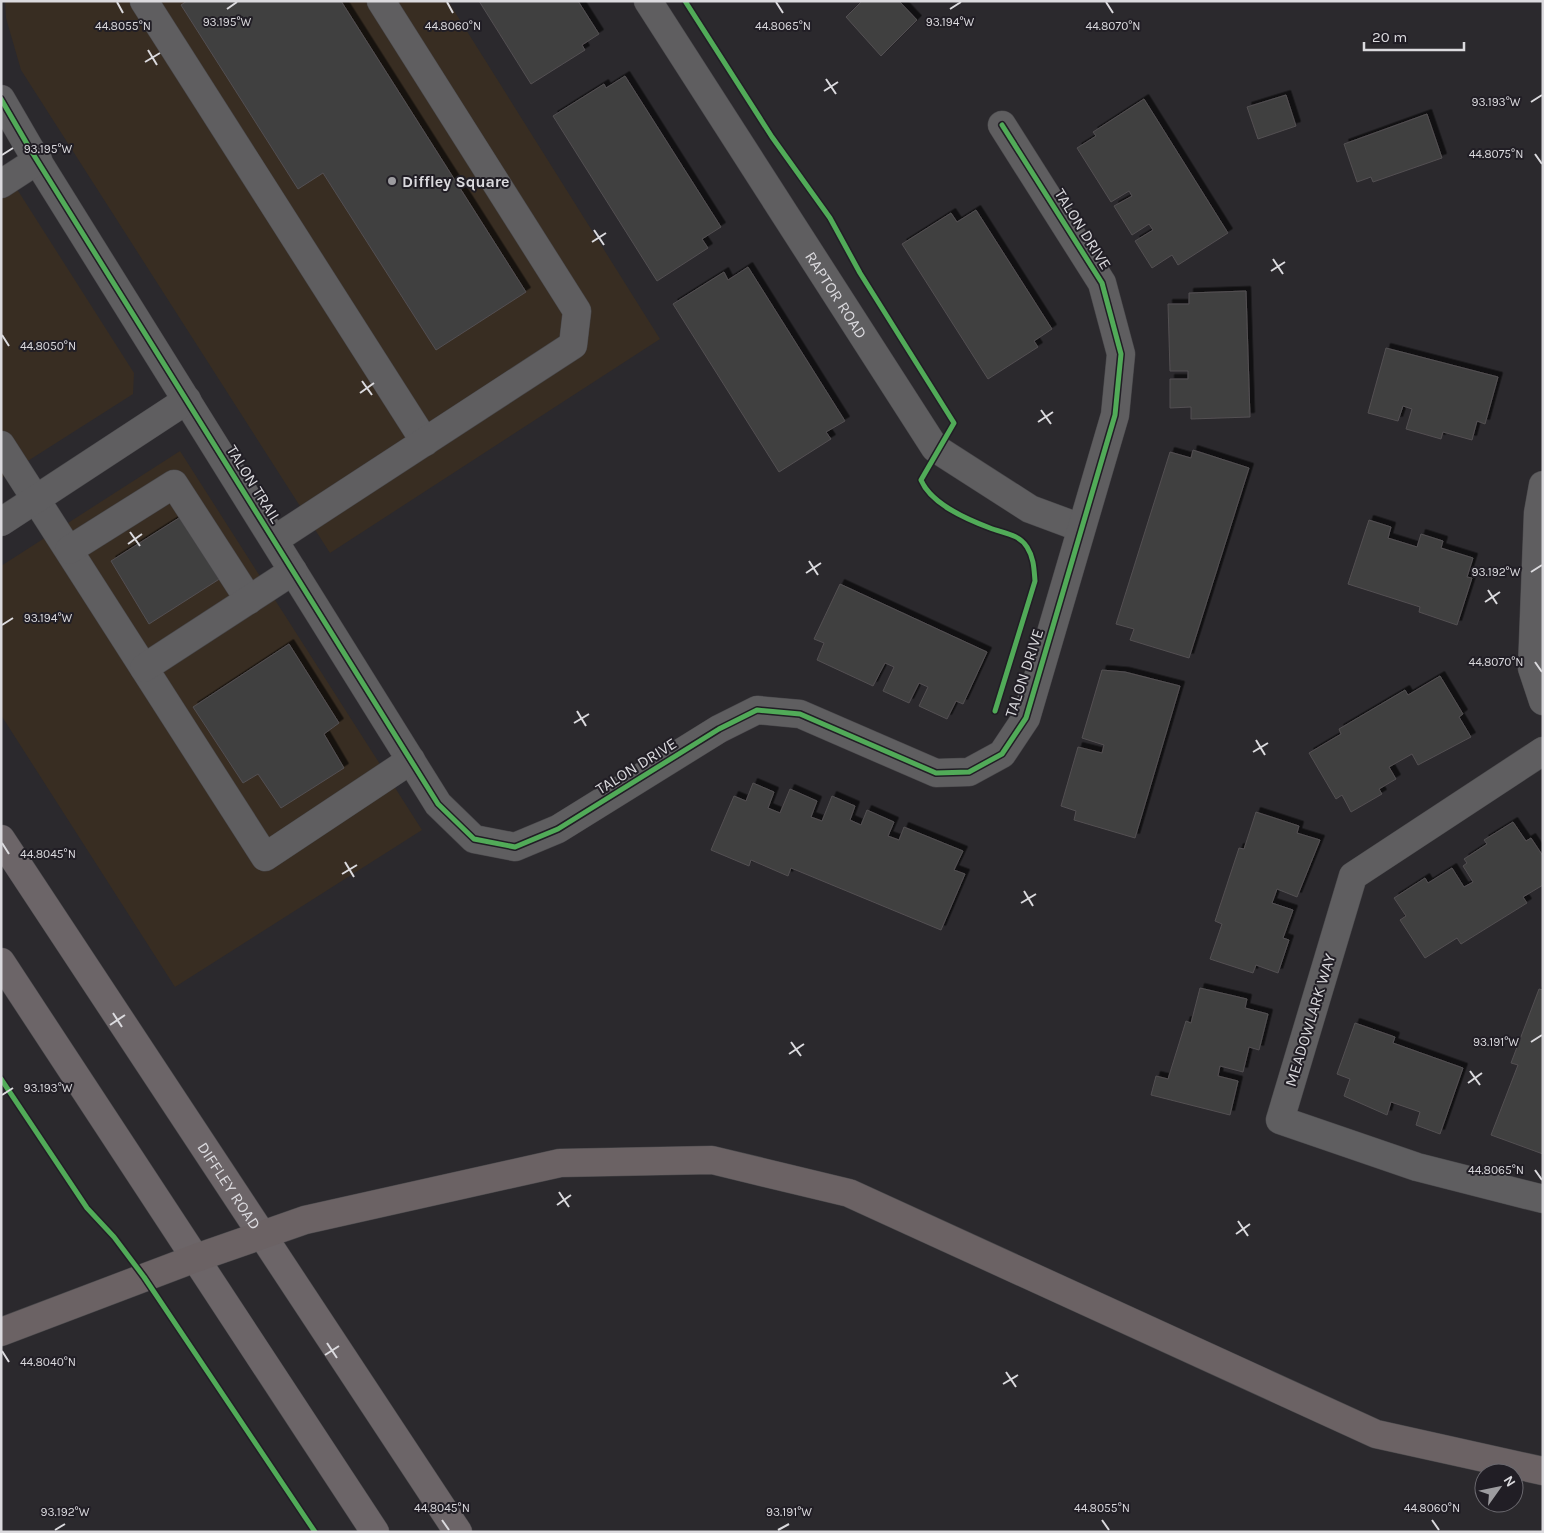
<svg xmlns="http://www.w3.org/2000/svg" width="1544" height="1533" viewBox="0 0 1544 1533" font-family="Karla,sans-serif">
  <defs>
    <filter id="shadow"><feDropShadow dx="4.5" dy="-4.5" stdDeviation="0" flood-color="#0009"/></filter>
  </defs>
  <rect width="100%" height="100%" fill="#2b292d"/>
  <g fill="#382d22">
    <polygon points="5,1 448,1 660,339 330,553 21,70 6,18"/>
    <polygon points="1,164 134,373 133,394 1,478"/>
    <polygon points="180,451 422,830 175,987 1,715 1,566"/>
  </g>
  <g fill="#413f41" stroke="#535052" filter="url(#shadow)">
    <polygon points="187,1 341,1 526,292 436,350 323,173 298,189 181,5"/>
    <polygon points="479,1 578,1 599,34 582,45 585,50 531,84"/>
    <polygon points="862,1 899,1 917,20 881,56 846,17"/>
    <polygon points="625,76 721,227 702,239 708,248 657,281 553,116 604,84 606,88"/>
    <polygon points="1286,95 1296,126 1258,139 1247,107"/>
    <polygon points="1144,99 1228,233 1178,265 1172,255 1152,268 1135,241 1153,230 1149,224 1132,235 1114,206 1132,196 1129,191 1111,202 1077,148 1096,136 1093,132"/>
    <polygon points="1427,114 1442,158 1373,182 1371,177 1357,182 1344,144"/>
    <polygon points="976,210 1052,329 1034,341 1038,347 988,379 902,244 951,213 957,222"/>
    <polygon points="748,267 845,421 826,432 831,439 779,472 673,304 724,272 728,280"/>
    <polygon points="1246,291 1250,417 1191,419 1191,407 1170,408 1170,379 1188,379 1188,371 1170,371 1168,304 1189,304 1189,293"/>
    <polygon points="1386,348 1498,377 1485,424 1477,421 1472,440 1443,432 1441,439 1406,429 1412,409 1403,406 1398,421 1368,413"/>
    <polygon points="1193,450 1249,468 1189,658 1130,640 1134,629 1116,624 1170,452 1191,458"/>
    <polygon points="182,516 221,578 149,624 111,561"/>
    <polygon points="1369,520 1391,527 1388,538 1417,547 1421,534 1443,541 1441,548 1473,558 1467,577 1472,578 1457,625 1419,612 1420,607 1348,584"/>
    <polygon points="840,584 987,652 963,704 956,701 947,719 919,706 928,687 919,683 909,703 883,691 894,667 885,663 873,686 817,660 824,643 814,639"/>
    <polygon points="289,644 339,723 324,734 344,768 281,808 258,774 243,783 193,707"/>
    <polygon points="1102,670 1125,672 1180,686 1135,838 1074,820 1076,811 1061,806 1078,747 1102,753 1104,745 1082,738"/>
    <polygon points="1440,676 1463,714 1459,717 1471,737 1418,765 1412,754 1389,767 1396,779 1379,789 1382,794 1351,812 1342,795 1336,799 1309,753 1341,734 1339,729 1405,690 1408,695"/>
    <polygon points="753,783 774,792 768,808 780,813 790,789 817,801 811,817 822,821 832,796 855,806 850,820 861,825 867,810 894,822 888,836 899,840 904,827 963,851 954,870 965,874 941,930 791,868 788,876 751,860 749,866 711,850 734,796 746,801"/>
    <polygon points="1256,812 1299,826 1297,833 1320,840 1297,897 1277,889 1272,903 1293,910 1283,938 1289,940 1278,973 1256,965 1253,973 1210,959 1222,924 1215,921 1239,848 1244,849"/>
    <polygon points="1513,822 1526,841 1531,838 1543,856 1543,885 1523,897 1527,903 1461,944 1457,938 1425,958 1400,920 1406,916 1394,898 1425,878 1428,883 1452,868 1464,887 1473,882 1463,866 1467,863 1464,859 1487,844 1484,840"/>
    <polygon points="1200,988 1247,999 1245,1008 1268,1014 1259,1050 1249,1047 1243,1072 1220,1066 1218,1076 1238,1081 1230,1115 1151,1095 1156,1076 1168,1079 1186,1021 1191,1023"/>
    <polygon points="1539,989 1543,990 1543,1154 1491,1135 1518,1065 1511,1063"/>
    <polygon points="1355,1023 1395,1037 1393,1043 1463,1068 1440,1134 1416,1125 1420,1112 1391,1102 1387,1115 1344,1096 1350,1079 1337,1074"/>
  </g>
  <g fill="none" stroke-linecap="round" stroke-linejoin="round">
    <g stroke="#48474a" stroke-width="29">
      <g id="minor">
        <polyline points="144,1 425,442"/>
        <path id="s1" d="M648 1 935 448 1030 509 1081 528"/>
        <polyline points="1,99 30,149 438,804 474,839 515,847 558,829 719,729 757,710 800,714 936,773 969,772 1002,754 1026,718 1115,415 1121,354 1102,283 1002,125"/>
        <polyline points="1,184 38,160"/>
        <polyline points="1,445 265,857 411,760"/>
        <polyline points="1543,485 1538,513 1532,668 1543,701"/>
        <polyline points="1,522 187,400"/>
        <polyline points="274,540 573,345 577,311 381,1"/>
        <polyline points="69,550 174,484 249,600"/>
        <polyline points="144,668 293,571"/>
        <polyline points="1543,751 1353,876 1280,1120 1417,1167 1543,1199"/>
      </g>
    </g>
    <g stroke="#48474a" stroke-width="29">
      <g id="major">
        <path id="s2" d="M1 839 458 1532"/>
        <polyline points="1,962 375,1532"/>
      </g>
    </g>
    <g stroke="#48474a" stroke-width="29">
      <polyline id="highway" points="1,1332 196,1258 305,1220 560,1163 712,1160 849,1193 1376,1434 1543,1471"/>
    </g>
    <use href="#minor" stroke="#5f5e60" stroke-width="28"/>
    <use href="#major" stroke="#6c6568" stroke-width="28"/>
    <use href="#highway" stroke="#6b6264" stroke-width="28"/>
    <g stroke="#211e25" stroke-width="8">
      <g id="cycleway">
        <path d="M685 1 772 137 830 218 860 273 954 423 921 480C931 504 966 519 990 528 1003 533 1019 534 1027 547 1034 558 1034 569 1035 581L995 711"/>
        <polyline points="1,99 30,149 438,804 474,839 515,847 558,829 719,729 757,710 800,714 936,773 969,772 1002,754 1026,718 1115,415 1121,354 1102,283 1002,125"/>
        <polyline points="1,1079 87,1208 114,1237 144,1277 315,1532"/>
      </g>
    </g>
    <use href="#cycleway" stroke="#51ab58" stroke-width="5"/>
  </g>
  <path fill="none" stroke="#dbdade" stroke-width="2" d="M117 2 123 13M447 2 453 13M776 2 783 13M1106 2 1113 13M227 9 237 2M950 9 961 2M148 50 157 65M145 62 160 53M826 79 836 94M824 91 838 82M1531 102 1542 95M1535 154 1542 164M2 155 13 148M594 230 604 245M592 242 606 233M1273 259 1283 274M1271 271 1285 262M2 335 9 346M362 381 372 395M360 393 374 383M1041 410 1051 424M1038 422 1053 412M130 532 140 546M128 544 142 534M809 561 818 575M1531 572 1542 565M806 573 821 563M1488 590 1497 604M1485 602 1500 592M2 625 13 618M1535 662 1542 672M577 711 586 726M574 723 589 714M1256 740 1265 755M1253 752 1268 743M2 843 9 854M345 862 354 877M342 874 357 865M1024 891 1033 906M1021 903 1036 894M113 1013 122 1027M110 1025 125 1015M791 1042 801 1056M1531 1042 1542 1035M789 1054 804 1044M1470 1071 1480 1085M1468 1083 1482 1073M2 1095 13 1088M1535 1170 1542 1180M559 1192 569 1207M557 1205 571 1195M1238 1221 1248 1236M1236 1234 1250 1224M327 1343 337 1358M2 1351 9 1362M325 1355 339 1346M1006 1372 1016 1387M1003 1384 1018 1375M442 1520 449 1530M1102 1520 1109 1530M1432 1520 1439 1530M55 1530 65 1524M778 1530 789 1524"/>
  <circle fill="#9d9ca0" stroke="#211e25" stroke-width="2" cx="392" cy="181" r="5"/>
  <g text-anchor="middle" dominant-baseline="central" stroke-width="4" stroke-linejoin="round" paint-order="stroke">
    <g font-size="16" font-weight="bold" fill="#dbdade" stroke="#211e25" text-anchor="start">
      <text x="402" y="181">Diffley Square</text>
    </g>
    <g font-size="16" fill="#dbdade" stroke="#211e25">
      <text transform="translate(1083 229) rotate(58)">TALON DRIVE</text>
      <text stroke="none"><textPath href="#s1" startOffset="349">RAPTOR ROAD</textPath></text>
      <text transform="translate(254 484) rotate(58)">TALON TRAIL</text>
      <text transform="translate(1024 673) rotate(-72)">TALON DRIVE</text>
      <text transform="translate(636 766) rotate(-32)">TALON DRIVE</text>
      <text transform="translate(1310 1020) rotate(-73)">MEADOWLARK WAY</text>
      <text stroke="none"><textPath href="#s2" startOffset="415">DIFFLEY ROAD</textPath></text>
    </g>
  </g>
  <g font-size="12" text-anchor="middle" fill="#dbdade" stroke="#211e25" stroke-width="4" stroke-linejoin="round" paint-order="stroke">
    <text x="227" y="26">93.195°W</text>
    <text x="950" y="26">93.194°W</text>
    <text x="123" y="30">44.8055°N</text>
    <text x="453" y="30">44.8060°N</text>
    <text x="783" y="30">44.8065°N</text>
    <text x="1113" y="30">44.8070°N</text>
    <text x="1496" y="106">93.193°W</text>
    <text x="48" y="153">93.195°W</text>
    <text x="1496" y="158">44.8075°N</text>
    <text x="48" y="350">44.8050°N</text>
    <text x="1496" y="576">93.192°W</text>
    <text x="48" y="622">93.194°W</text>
    <text x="1496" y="666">44.8070°N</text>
    <text x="48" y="858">44.8045°N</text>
    <text x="1496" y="1046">93.191°W</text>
    <text x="48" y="1092">93.193°W</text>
    <text x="1496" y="1174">44.8065°N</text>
    <text x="48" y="1366">44.8040°N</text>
    <text x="442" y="1512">44.8045°N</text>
    <text x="1102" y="1512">44.8055°N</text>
    <text x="1432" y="1512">44.8060°N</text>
    <text x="65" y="1516">93.192°W</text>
    <text x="789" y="1516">93.191°W</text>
  </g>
  <rect width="1544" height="1533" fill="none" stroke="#dbdade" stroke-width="5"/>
  <g transform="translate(1499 1488) rotate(57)"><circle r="24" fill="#211e25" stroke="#6b696f"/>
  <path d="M0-4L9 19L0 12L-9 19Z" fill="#9d9ca0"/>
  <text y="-8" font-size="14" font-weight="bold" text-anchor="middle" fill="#dbdade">N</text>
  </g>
  <path d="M1364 42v8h100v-8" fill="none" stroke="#dbdade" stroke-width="2.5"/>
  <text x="1372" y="42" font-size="15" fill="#dbdade" stroke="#211e25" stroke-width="4" paint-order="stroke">20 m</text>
</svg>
